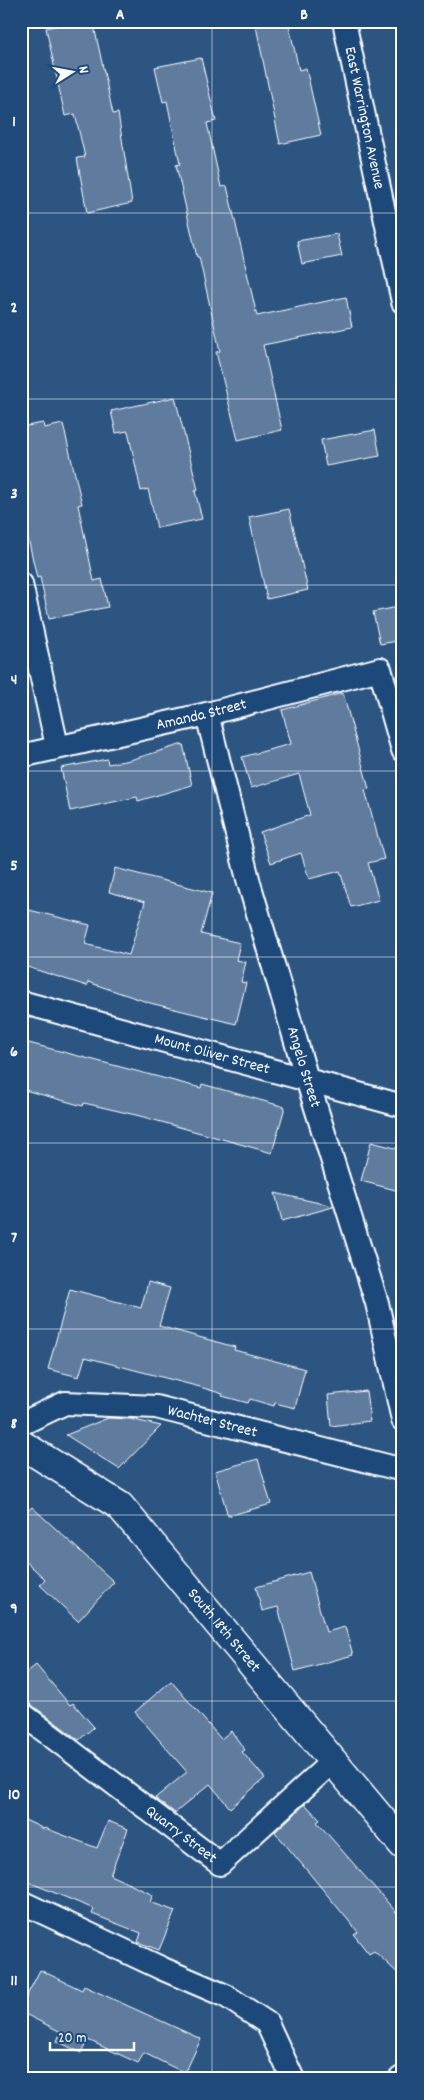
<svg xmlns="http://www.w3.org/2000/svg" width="424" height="2100" viewBox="0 0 424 2100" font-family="Dekko,sans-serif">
  <rect width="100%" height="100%" fill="#2c5582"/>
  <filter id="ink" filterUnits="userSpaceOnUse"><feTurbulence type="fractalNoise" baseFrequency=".02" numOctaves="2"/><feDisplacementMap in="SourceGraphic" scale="10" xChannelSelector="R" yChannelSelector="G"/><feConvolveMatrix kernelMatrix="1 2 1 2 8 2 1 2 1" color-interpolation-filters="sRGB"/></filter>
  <g filter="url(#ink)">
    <g fill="#5e7c9f" stroke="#fff">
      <polygon points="77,21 93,21 113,114 118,113 132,203 87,213 77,158 85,157 75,114 65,116 46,28"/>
      <polygon points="255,21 288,21 299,70 306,68 321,135 280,144"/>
      <polygon points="201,58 216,121 207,123 221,187 227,186 257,316 346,297 352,327 263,345 282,430 238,440 216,352 220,351 199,257 197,257 176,165 180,164 167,101 163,102 155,67"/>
      <polygon points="337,234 342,256 302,264 297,241"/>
      <polygon points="175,397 198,490 195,491 202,519 157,528 148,489 141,491 128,431 116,433 111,411"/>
      <polygon points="43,423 44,428 63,424 82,504 78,505 94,581 102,579 108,607 49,619 40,577 37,578 21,507 21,427"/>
      <polygon points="375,430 380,456 326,466 321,440"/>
      <polygon points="289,509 308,590 267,599 249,517"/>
      <polygon points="403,606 403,640 380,644 373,612"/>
      <polygon points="343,693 369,789 365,790 384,859 368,863 379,900 351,907 340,871 309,879 301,853 271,863 260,832 310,815 299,774 251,788 242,757 291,744 282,710"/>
      <polygon points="183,744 192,785 138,801 137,797 70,811 61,768 107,759 108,764 130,760"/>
      <polygon points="115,868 212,893 201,934 240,943 236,960 246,962 241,982 246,983 236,1024 150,1003 88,982 87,986 21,965 21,908 90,925 85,944 129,955 145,902 109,892"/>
      <polygon points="21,1041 201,1088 202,1084 285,1107 272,1153 140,1116 84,1103 83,1106 21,1089"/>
      <polygon points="371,1142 403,1150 403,1192 361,1181"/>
      <polygon points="275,1193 333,1206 333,1207 282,1221"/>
      <polygon points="148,1282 170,1288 159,1326 235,1347 234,1350 305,1369 295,1408 275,1403 274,1406 250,1399 248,1403 222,1396 223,1394 200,1387 85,1357 79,1377 48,1369 70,1289 141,1308"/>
      <polygon points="366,1391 370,1421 331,1426 328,1395"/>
      <polygon points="108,1418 130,1419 161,1426 119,1469 66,1435"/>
      <polygon points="258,1459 271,1504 228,1516 215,1471"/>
      <polygon points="32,1507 114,1582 78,1621 40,1585 45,1579 21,1557 21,1518"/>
      <polygon points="309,1572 326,1632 345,1627 353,1655 295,1671 278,1607 262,1611 256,1587"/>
      <polygon points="36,1665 70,1705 73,1703 94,1727 79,1740 29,1703 21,1700 21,1677"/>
      <polygon points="171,1681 221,1739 231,1731 245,1750 242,1752 265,1778 230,1808 210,1784 175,1813 155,1798 187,1772 135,1712"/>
      <polygon points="305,1804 320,1820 317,1822 403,1920 403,1978 374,1951 369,1954 354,1935 358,1932 275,1832"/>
      <polygon points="21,1818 44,1829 45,1828 97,1848 108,1821 128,1829 110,1875 153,1895 150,1902 175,1911 159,1950 138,1942 141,1933 92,1914 94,1909 21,1879"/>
      <polygon points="40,1970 82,1990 84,1986 201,2039 185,2073 144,2053 138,2063 88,2040 81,2053 57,2041 61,2032 21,2012 21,2007"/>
    </g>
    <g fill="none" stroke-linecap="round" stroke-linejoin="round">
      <g stroke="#fff" stroke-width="26">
        <g id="street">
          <path id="s1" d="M344 21 403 302"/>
          <polyline points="21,584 57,746"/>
          <path id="s2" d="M207 714 249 883 307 1079 377 1303 403 1420"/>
          <path id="s3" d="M21 756 207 714 380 669 403 750"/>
          <path id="s4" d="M21 1002 403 1106"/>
          <path id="s5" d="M21 1424 65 1403 156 1407 403 1470"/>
          <path id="s6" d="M21 1713 220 1864 333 1761"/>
          <polyline points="21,1902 163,1969 226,1996 267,2023 293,2079"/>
          <polyline points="400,2079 403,2077"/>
        </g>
      </g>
      <g stroke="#fff" stroke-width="31">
        <g id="secondary">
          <path id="s7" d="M21 1444 120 1506 403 1845"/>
        </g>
      </g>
      <use href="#street" stroke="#1f4a7a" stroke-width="22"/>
      <use href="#secondary" stroke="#1f4a7a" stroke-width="28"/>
    </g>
  </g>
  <path fill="none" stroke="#fff" stroke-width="1" stroke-opacity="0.55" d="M212 21V2079M21 213H403M21 399H403M21 585H403M21 771H403M21 957H403M21 1143H403M21 1329H403M21 1515H403M21 1701H403M21 1887H403"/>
  <g text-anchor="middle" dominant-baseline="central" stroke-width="5" stroke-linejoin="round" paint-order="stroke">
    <g font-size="16" fill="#fff" stroke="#1f4a7a">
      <text stroke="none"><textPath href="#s1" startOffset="99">East Warrington Avenue</textPath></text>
      <text stroke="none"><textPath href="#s3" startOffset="185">Amanda Street</textPath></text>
      <text stroke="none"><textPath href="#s4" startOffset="198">Mount Oliver Street</textPath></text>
      <text stroke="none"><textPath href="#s2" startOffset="366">Angelo Street</textPath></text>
      <text stroke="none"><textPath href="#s5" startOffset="198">Wachter Street</textPath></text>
      <text stroke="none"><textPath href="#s7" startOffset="279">South 18th Street</textPath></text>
      <text stroke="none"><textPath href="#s6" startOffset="201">Quarry Street</textPath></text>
    </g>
  </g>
  <rect width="424" height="2100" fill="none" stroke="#1f4a7a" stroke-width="55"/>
  <g transform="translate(72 72) rotate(79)" stroke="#1f4a7a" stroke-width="4" paint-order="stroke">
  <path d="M0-4L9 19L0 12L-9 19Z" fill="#ffffff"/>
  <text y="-8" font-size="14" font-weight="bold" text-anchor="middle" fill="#ffffff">N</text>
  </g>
  <path d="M50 2042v8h84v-8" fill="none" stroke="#ffffff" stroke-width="2.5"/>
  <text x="58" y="2042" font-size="15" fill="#ffffff" stroke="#1f4a7a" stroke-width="4" paint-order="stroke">20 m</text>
  <rect x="28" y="28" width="368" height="2044" fill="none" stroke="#fff" stroke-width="2"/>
  <g font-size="16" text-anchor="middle" font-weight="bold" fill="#fff">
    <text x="120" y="19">A</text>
    <text x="304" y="19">B</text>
    <text x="14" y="126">1</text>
    <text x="14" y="312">2</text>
    <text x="14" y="498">3</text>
    <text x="14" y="684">4</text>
    <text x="14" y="870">5</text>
    <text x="14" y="1056">6</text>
    <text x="14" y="1242">7</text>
    <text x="14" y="1428">8</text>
    <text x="14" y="1613">9</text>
    <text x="14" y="1799">10</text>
    <text x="14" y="1985">11</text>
  </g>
</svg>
